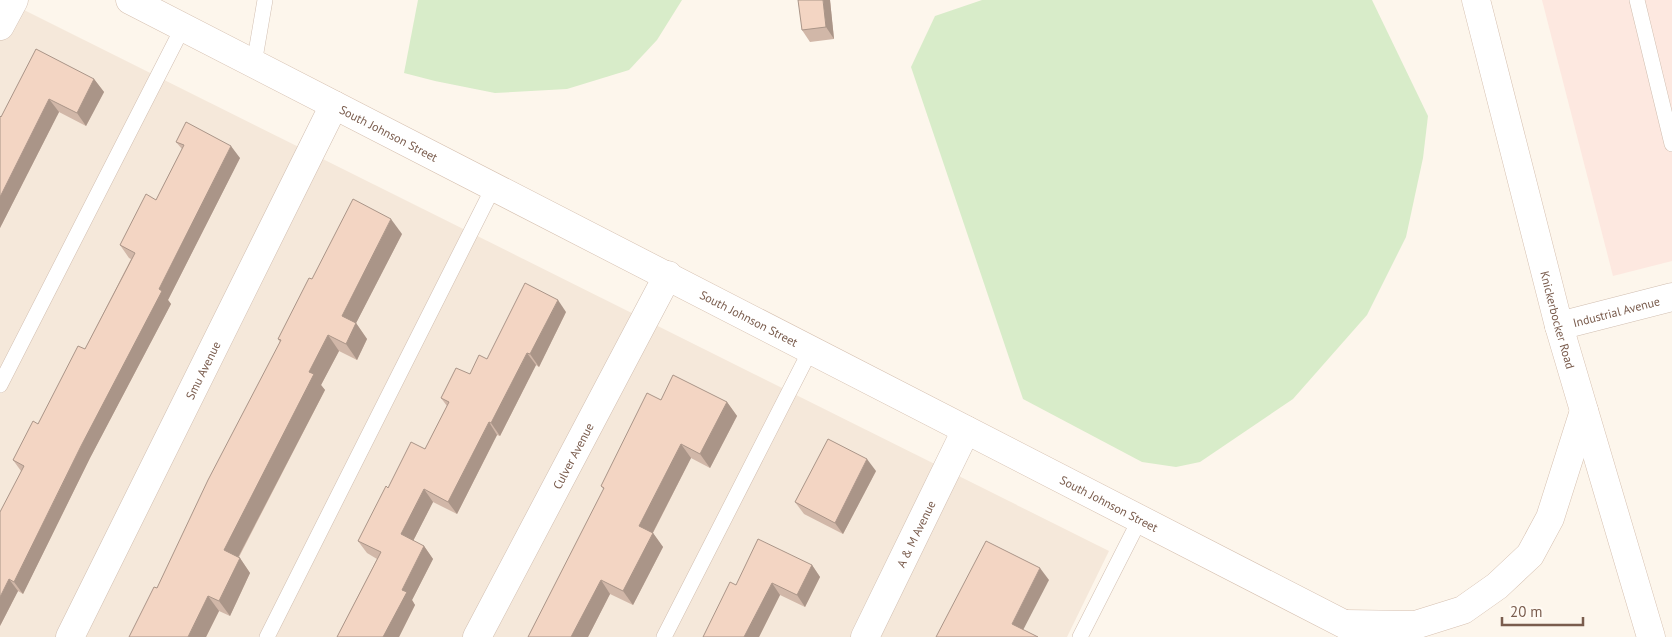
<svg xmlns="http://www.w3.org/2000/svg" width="1672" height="637" viewBox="0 0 1672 637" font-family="'PT Sans',sans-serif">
  <rect width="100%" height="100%" fill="#fdf6ec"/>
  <polygon fill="#f5e8da" points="0,0 4,0 1109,551 1067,637 0,637"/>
  <polygon fill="#fde8e0" points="1542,0 1672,0 1672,261 1613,276"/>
  <g fill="#d8ecc9">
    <polygon points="418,0 682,0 657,40 629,70 567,89 495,93 435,81 404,73"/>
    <polygon points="982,0 1372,0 1428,116 1423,158 1406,237 1367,315 1293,399 1200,462 1176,467 1142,462 1023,399 911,67 935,16"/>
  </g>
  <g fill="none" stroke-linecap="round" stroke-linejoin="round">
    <g stroke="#d1beb0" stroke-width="16">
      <g id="service">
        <polyline points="1637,0 1672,144"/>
        <polyline points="254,64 265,0"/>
        <polyline points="0,385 183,27"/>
        <polyline points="267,637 494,186"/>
        <polyline points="664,637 811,349"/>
        <polyline points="1080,637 1140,519"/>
      </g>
    </g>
    <g stroke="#d1beb0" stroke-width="29">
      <g id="minor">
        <polyline points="0,26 14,0"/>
        <path id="s1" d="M1559 326 1672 297"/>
        <path id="s2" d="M70 637 334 105"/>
        <path id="s3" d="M477 637 668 275"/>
        <path id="s4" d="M865 637 966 430"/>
      </g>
    </g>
    <g stroke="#d6c0b0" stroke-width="29">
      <g id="secondary">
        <path id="s5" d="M130 0C543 212 956 424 1369 637"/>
        <path id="s6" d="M1476 0 1559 326 1651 637"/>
        <polyline points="1345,624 1415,625 1463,610 1497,586 1530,555 1550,518 1584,411"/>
      </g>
    </g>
    <use href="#service" stroke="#fff" stroke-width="15"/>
    <use href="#minor" stroke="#fff" stroke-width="28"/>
    <use href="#secondary" stroke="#fff" stroke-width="28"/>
  </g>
  <g fill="#d1b7a8">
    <polygon points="830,0 834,39 810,42 802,30"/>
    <polygon points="94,79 104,92 86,126 59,112 0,228 0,116 1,117"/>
    <polygon points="176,142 240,158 168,300 171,304 90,458 23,594 18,591 0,626 21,471 13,460 38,424 85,349 131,259 129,258 120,245 156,200 182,149"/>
    <polygon points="402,234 356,323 367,339 357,360 339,351 321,385 325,390 239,557 250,573 230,616 219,611 206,637 129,637 157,588 280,342 278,339 312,279"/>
    <polygon points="566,312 539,367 536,365 500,436 497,435 457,514 433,502 413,541 424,546 433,559 412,600 415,605 399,637 337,637 377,559 367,553 358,541 388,488 425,449 447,406 441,398 487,359"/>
    <polygon points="661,400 727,402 737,416 710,468 691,458 653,533 663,547 633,605 610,594 588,637 528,637 604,490 601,486"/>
    <polygon points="876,471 843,534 804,514 795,502"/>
    <polygon points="812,565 820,577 805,607 780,595 759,637 703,637 736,585"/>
  </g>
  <g fill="#aa9588">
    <polygon points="823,0 830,0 834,39 826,27"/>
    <polygon points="94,79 104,92 86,126 77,113"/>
    <polygon points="49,99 59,112 0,228 0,197"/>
    <polygon points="231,146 240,158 168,300 171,304 90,458 23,594 14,582 159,289"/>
    <polygon points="391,219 402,234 352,331 342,316"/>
    <polygon points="558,300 566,312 539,367 530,354"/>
    <polygon points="356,323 367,339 357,360 346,344"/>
    <polygon points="328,335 339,351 321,385 325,390 234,565 224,550 309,372"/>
    <polygon points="527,353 536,365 500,436 491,423"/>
    <polygon points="727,402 737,416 710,468 700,454"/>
    <polygon points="489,422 497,435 457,514 448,502"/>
    <polygon points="681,444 691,458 649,540 639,526"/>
    <polygon points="867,459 876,471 843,534 835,523"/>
    <polygon points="424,489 433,502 410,547 401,534"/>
    <polygon points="653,533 663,547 633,605 623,591"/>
    <polygon points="424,546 433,559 412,600 415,605 399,637 383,637 402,590"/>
    <polygon points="240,558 250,573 230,616 219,601"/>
    <polygon points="812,565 820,577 805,607 797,595"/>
    <polygon points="1040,568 1049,580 1020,636 1012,624"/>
    <polygon points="9,579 18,591 0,626 0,597"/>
    <polygon points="601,580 610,594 588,637 571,637"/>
    <polygon points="772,583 780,595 759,637 744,637"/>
    <polygon points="208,596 219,611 206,637 188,637"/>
  </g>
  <g fill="#f3d5c3" stroke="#aa9588">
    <polygon points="798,0 823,0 826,27 802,30"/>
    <polygon points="36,49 94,79 77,113 49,99 0,197 0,116 1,117"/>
    <polygon points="186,122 231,146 159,289 162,291 81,446 14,582 9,579 0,597 0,512 24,466 13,460 33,421 38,424 78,346 85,349 135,253 120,245 146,194 156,200 184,145 176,142"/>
    <polygon points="353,199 391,219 342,316 356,323 346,344 328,335 309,372 314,374 224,550 240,558 219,601 208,596 188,637 129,637 154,587 157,588 208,480 281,340 278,339 309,278 312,279"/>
    <polygon points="525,283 558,300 530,354 527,353 491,423 489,422 448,502 424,489 401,534 424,546 402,590 407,592 383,637 337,637 381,552 358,541 386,486 388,488 411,442 425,449 449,402 441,398 456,368 470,374 479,355 487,359"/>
    <polygon points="673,375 727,402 700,454 681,444 639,526 653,533 623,591 601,580 571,637 528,637 604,488 601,486 647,393 661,400"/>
    <polygon points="828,439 867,459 835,523 795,502"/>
    <polygon points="758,539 812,565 797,595 772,583 744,637 703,637 730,582 736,585"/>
    <polygon points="986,541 1040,568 1012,624 1038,637 936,637"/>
  </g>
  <g text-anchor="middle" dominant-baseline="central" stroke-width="4" stroke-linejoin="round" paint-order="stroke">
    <g font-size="12" fill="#7a5c4d" stroke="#fffaf3">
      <text stroke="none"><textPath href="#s5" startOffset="291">South Johnson Street</textPath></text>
      <text stroke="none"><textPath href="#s1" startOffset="59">Industrial Avenue</textPath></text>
      <text stroke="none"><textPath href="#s5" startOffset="696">South Johnson Street</textPath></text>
      <text stroke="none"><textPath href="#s6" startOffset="330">Knickerbocker Road</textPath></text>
      <text stroke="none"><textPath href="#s2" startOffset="298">Smu Avenue</textPath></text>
      <text stroke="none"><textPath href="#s3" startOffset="205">Culver Avenue</textPath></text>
      <text stroke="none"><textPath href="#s5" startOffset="1101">South Johnson Street</textPath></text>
      <text stroke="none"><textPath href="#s4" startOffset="115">A &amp; M Avenue</textPath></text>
    </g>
  </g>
  <path d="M1502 617v8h81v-8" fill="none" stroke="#7a5c4d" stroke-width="2.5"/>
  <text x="1510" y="617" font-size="15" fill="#7a5c4d" stroke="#fffaf3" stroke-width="4" paint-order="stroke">20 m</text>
</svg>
